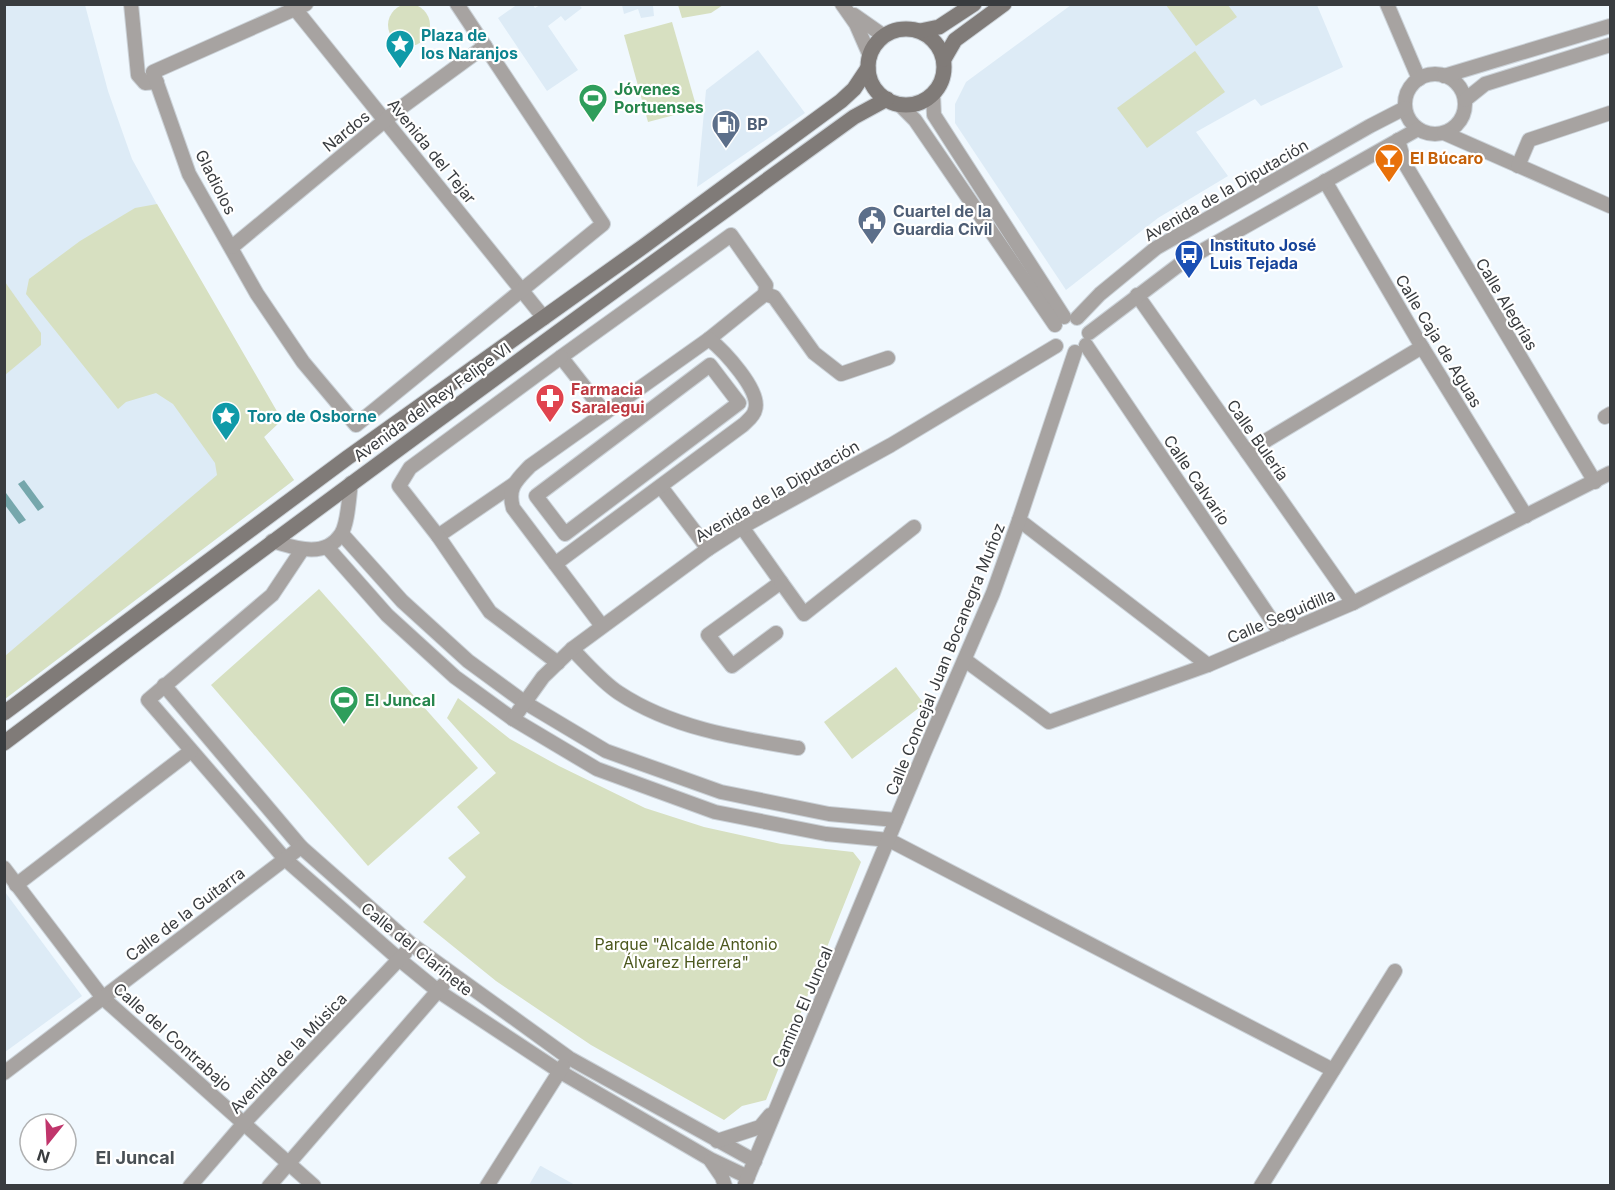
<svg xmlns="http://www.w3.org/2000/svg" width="1615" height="1190" viewBox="0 0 1615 1190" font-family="Inter,sans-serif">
  <rect width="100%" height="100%" fill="#f0f8fe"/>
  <g fill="#ddebf6">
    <polygon points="518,4 533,5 535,8 540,5 579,5 582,8 565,21 561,16 548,26 578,70 547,91 498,18"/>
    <polygon points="5,5 85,5 108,91 132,159 230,337 282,420 264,437 294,480 5,699"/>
    <polygon points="622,5 622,4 658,5 653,6 654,16 641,18 638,9 624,14"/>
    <polygon points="1071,5 1317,5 1343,67 1261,106 1255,99 1196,132 1228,176 1158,218 1066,290 955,123 955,104 966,82"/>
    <polygon points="758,50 805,113 697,187 706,90"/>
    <polygon points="5,892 82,996 5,1052 4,1052"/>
    <polygon points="540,1166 541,1166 575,1185 529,1185"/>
  </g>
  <g fill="#d7e0c1">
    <circle cx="409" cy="25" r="21"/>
    <polygon points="678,5 678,4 723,5 711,13 682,18"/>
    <polygon points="1166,5 1228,5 1237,17 1196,46"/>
    <polygon points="672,22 697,109 648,122 624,35"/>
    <polygon points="1195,51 1225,92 1147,148 1117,108"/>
    <polygon points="157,204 282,420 264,437 294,480 5,699 5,656 217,475 215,463 173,404 156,393 126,402 118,409 26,294 29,279 80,241 135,208"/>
    <polygon points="5,282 41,333 41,345 5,375"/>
    <polygon points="319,589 478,768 368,866 211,685"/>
    <polygon points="896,667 924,704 852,759 824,722"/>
    <polygon points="458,698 510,739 559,766 645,808 704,827 781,844 853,852 861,862 766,1100 742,1106 724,1120 591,1045 496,981 423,922 466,877 448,858 480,833 457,807 496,773 447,718"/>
  </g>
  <g fill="#76a7ac">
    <polygon points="24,480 44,507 38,511 18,484"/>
    <polygon points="6,493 26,520 19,524 5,505"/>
  </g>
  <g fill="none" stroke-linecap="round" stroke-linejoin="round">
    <g stroke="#cbd2d8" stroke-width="16">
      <g id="street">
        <polyline points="131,4 138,75 145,83 157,82"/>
        <polyline points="294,4 296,10 544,318"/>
        <polyline points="306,4 153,72 189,174 257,294 303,362 356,425 603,224 457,4"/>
        <polyline points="842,4 856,24 870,56"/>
        <polyline points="1387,4 1419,79"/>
        <polyline points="854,15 884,36"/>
        <circle cx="1435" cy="104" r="30"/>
        <polyline points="1444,76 1610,26"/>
        <polyline points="933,94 934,115 1064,317"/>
        <polyline points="1465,100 1485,84 1610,45"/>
        <polyline points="899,104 915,120 1055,325"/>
        <polyline points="1444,133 1610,206"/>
        <polyline points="1398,140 1405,164 1595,482"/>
        <polyline points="1518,166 1529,140 1610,113"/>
        <polyline points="1325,181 1422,347 1526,516"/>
        <polyline points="232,247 395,112 485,46"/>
        <polyline points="1137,295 1353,603"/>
        <polyline points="1077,318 1100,294 1156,248 1370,126 1405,108"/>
        <polyline points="1089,333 1184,261 1418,129"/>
        <polyline points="709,339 765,294 774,297 814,353 841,374 888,358"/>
        <polyline points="1086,345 1281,634"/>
        <polygon points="710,365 739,403 565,534 536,496"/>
        <polyline points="605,413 561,357 731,235 766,285 765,294"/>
        <polyline points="1605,417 1610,414"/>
        <polyline points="1247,452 1422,347"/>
        <polyline points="661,487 708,549"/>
        <polyline points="1019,520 1208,665"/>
        <polyline points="742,527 781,582 708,635 732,666 776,633"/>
        <polyline points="342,534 402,601 468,661 524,702 606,751 721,792 829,814 896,820"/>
        <polyline points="438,536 514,484"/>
        <path d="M272 541C295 548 325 559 341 534 348 524 349 496 351 483"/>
        <polyline points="327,547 387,615 455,677 513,719 597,769 715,812 826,834 889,840 1333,1070"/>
        <polyline points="302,550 272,595 148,700 285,859 400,960 438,991 559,1071 710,1159 748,1177"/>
        <path d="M555 564 743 425C747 421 754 416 755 410 762 391 723 350 709 339L530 466C517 480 507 487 513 508L602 626"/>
        <polyline points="781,582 804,614 914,527"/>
        <path d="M572 649C587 664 602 682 619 693 672 728 737 738 798 748"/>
        <polyline points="965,660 1049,722 1208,665 1353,603 1610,473"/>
        <polyline points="558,663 490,612 438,536 399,486 410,468 561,357"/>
        <polyline points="164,685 301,847 411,944 569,1058 755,1161"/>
        <polyline points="513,719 543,677 572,649 708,549 742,527 891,445 1056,346"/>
        <polyline points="4,868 103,998 314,1186"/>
        <polyline points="16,885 191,751"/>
        <polyline points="4,1073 301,847"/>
        <polyline points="717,1141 760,1127 770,1115"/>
        <polyline points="711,1161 722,1177 725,1186"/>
        <polyline points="745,1184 924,753 993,593 1019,520 1075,352"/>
        <polyline points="190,1186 244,1123 405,953"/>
        <polyline points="269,1186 443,985"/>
        <polyline points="487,1186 563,1066"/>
        <polyline points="1261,1186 1395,971"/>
      </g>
    </g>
    <g stroke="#cbd2d8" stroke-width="17">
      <g id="secondary">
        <circle cx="906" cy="67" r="38"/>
        <polyline points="920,31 939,27 974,4"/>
        <polyline points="944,59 955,40 1004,4"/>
        <polyline points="4,713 347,458 644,246 841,101 854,89 868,68"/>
        <path d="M4 743C285 531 569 323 854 117L887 99"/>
      </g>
    </g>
    <use href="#street" stroke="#a7a3a1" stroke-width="14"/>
    <use href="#secondary" stroke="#807b78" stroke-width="15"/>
  </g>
  <defs>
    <g id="sight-pin" transform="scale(1.5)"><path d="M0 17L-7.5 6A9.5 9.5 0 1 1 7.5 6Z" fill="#0f9aa8" stroke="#fff"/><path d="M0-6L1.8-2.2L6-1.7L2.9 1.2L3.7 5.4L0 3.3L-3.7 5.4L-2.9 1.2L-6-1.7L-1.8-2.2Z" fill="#fff"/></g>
    <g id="stadium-pin" transform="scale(1.5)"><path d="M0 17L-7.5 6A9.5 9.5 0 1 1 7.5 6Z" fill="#2e9e5b" stroke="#fff"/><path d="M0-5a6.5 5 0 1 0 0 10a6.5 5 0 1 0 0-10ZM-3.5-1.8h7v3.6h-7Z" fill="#fff"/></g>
    <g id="fuel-pin" transform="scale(1.5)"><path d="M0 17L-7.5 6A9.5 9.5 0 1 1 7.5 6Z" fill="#5c6f8a" stroke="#fff"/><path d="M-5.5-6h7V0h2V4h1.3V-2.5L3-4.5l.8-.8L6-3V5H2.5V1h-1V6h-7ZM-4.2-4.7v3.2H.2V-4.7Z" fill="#fff"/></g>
    <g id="bar-pin" transform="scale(1.5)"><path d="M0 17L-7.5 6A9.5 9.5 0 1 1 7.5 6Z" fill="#e8710a" stroke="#fff"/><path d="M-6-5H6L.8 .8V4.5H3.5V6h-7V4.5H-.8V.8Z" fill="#fff"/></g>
    <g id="civic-pin" transform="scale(1.5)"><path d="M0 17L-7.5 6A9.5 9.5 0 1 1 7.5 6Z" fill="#5c6f8a" stroke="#fff"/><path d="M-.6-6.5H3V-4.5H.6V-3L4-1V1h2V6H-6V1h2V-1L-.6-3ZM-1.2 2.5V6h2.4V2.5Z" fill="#fff"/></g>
    <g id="bus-pin" transform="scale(1.5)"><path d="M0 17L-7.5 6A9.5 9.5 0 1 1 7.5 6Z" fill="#1a4fb4" stroke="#fff"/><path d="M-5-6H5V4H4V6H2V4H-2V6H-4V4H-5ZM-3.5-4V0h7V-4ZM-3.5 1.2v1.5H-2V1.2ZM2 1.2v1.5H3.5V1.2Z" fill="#fff"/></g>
    <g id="pharmacy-pin" transform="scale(1.5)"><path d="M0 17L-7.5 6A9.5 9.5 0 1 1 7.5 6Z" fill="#e0444e" stroke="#fff"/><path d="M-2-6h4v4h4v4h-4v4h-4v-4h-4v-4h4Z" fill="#fff"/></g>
  </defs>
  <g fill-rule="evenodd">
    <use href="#sight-pin" x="400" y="44"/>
    <use href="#stadium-pin" x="593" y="98"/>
    <use href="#fuel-pin" x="726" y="124"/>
    <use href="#bar-pin" x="1389" y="158"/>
    <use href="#civic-pin" x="872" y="220"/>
    <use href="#bus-pin" x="1189" y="254"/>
    <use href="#pharmacy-pin" x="550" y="398"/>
    <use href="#sight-pin" x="226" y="416"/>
    <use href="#stadium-pin" x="344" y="700"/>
  </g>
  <g text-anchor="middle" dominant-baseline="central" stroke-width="4.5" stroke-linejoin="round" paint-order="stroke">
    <g font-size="16" font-weight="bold" fill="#0d838f" stroke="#fff" text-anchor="start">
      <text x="421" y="35">Plaza de<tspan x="421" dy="18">los Naranjos</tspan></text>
      <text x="247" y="416">Toro de Osborne</text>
    </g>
    <g font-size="16" font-weight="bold" fill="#27864d" stroke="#fff" text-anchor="start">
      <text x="614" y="89">Jóvenes<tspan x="614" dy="18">Portuenses</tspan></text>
      <text x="365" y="700">El Juncal</text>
    </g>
    <g font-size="16" font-weight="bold" fill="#4e5e75" stroke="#fff" text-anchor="start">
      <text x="747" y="124">BP</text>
      <text x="893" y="211">Cuartel de la<tspan x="893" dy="18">Guardia Civil</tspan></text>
    </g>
    <g font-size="16" fill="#393c3f" stroke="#fff">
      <text transform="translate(346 131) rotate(-39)">Nardos</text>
      <text transform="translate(432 151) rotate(51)">Avenida del Tejar</text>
      <text transform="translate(216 182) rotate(63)">Gladiolos</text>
      <text transform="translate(1226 190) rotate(-30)">Avenida de la Diputación</text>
      <text transform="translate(1507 304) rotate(59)">Calle Alegrías</text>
      <text transform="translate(1439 341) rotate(59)">Calle Caja de Aguas</text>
      <text transform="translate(432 402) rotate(-36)">Avenida del Rey Felipe VI</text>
      <text transform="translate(1258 440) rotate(55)">Calle Bulería</text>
      <text transform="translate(1197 480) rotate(56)">Calle Calvario</text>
      <text transform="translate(777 491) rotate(-30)">Avenida de la Diputación</text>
      <text transform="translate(1281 616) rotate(-23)">Calle Seguidilla</text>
      <text transform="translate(945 659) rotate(-68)">Calle Concejal Juan Bocanegra Muñoz</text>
      <text transform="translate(185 914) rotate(-37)">Calle de la Guitarra</text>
      <text transform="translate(417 949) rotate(39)">Calle del Clarinete</text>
      <text transform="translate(802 1007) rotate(-67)">Camino El Juncal</text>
      <text transform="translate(173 1037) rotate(42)">Calle del Contrabajo</text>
      <text transform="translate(288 1053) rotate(-46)">Avenida de la Música</text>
    </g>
    <g font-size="16" font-weight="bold" fill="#c56008" stroke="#fff" text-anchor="start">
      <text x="1410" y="158">El Búcaro</text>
    </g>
    <g font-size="16" font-weight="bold" fill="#164399" stroke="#fff" text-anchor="start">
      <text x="1210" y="245">Instituto José<tspan x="1210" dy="18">Luis Tejada</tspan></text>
    </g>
    <g font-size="16" font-weight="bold" fill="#be3a42" stroke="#fff" text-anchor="start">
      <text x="571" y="389">Farmacia<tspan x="571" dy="18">Saralegui</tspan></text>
    </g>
    <g font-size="16" fill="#4c581e" stroke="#fff">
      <text x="686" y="944">Parque "Alcalde Antonio<tspan x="686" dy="18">Álvarez Herrera"</tspan></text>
    </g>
    <g font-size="18" font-weight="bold" fill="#495055" stroke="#fff">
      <text x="135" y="1157">El Juncal</text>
    </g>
  </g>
  <rect width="1615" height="1190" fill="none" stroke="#393c3f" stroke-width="12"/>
  <g transform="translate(48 1142) rotate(198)"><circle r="28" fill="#ffffff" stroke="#b0b1b2" stroke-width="1.5"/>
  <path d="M0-4.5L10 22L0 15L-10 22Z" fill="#c0356b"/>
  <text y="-9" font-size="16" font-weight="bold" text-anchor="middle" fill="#393c3f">N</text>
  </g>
</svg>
